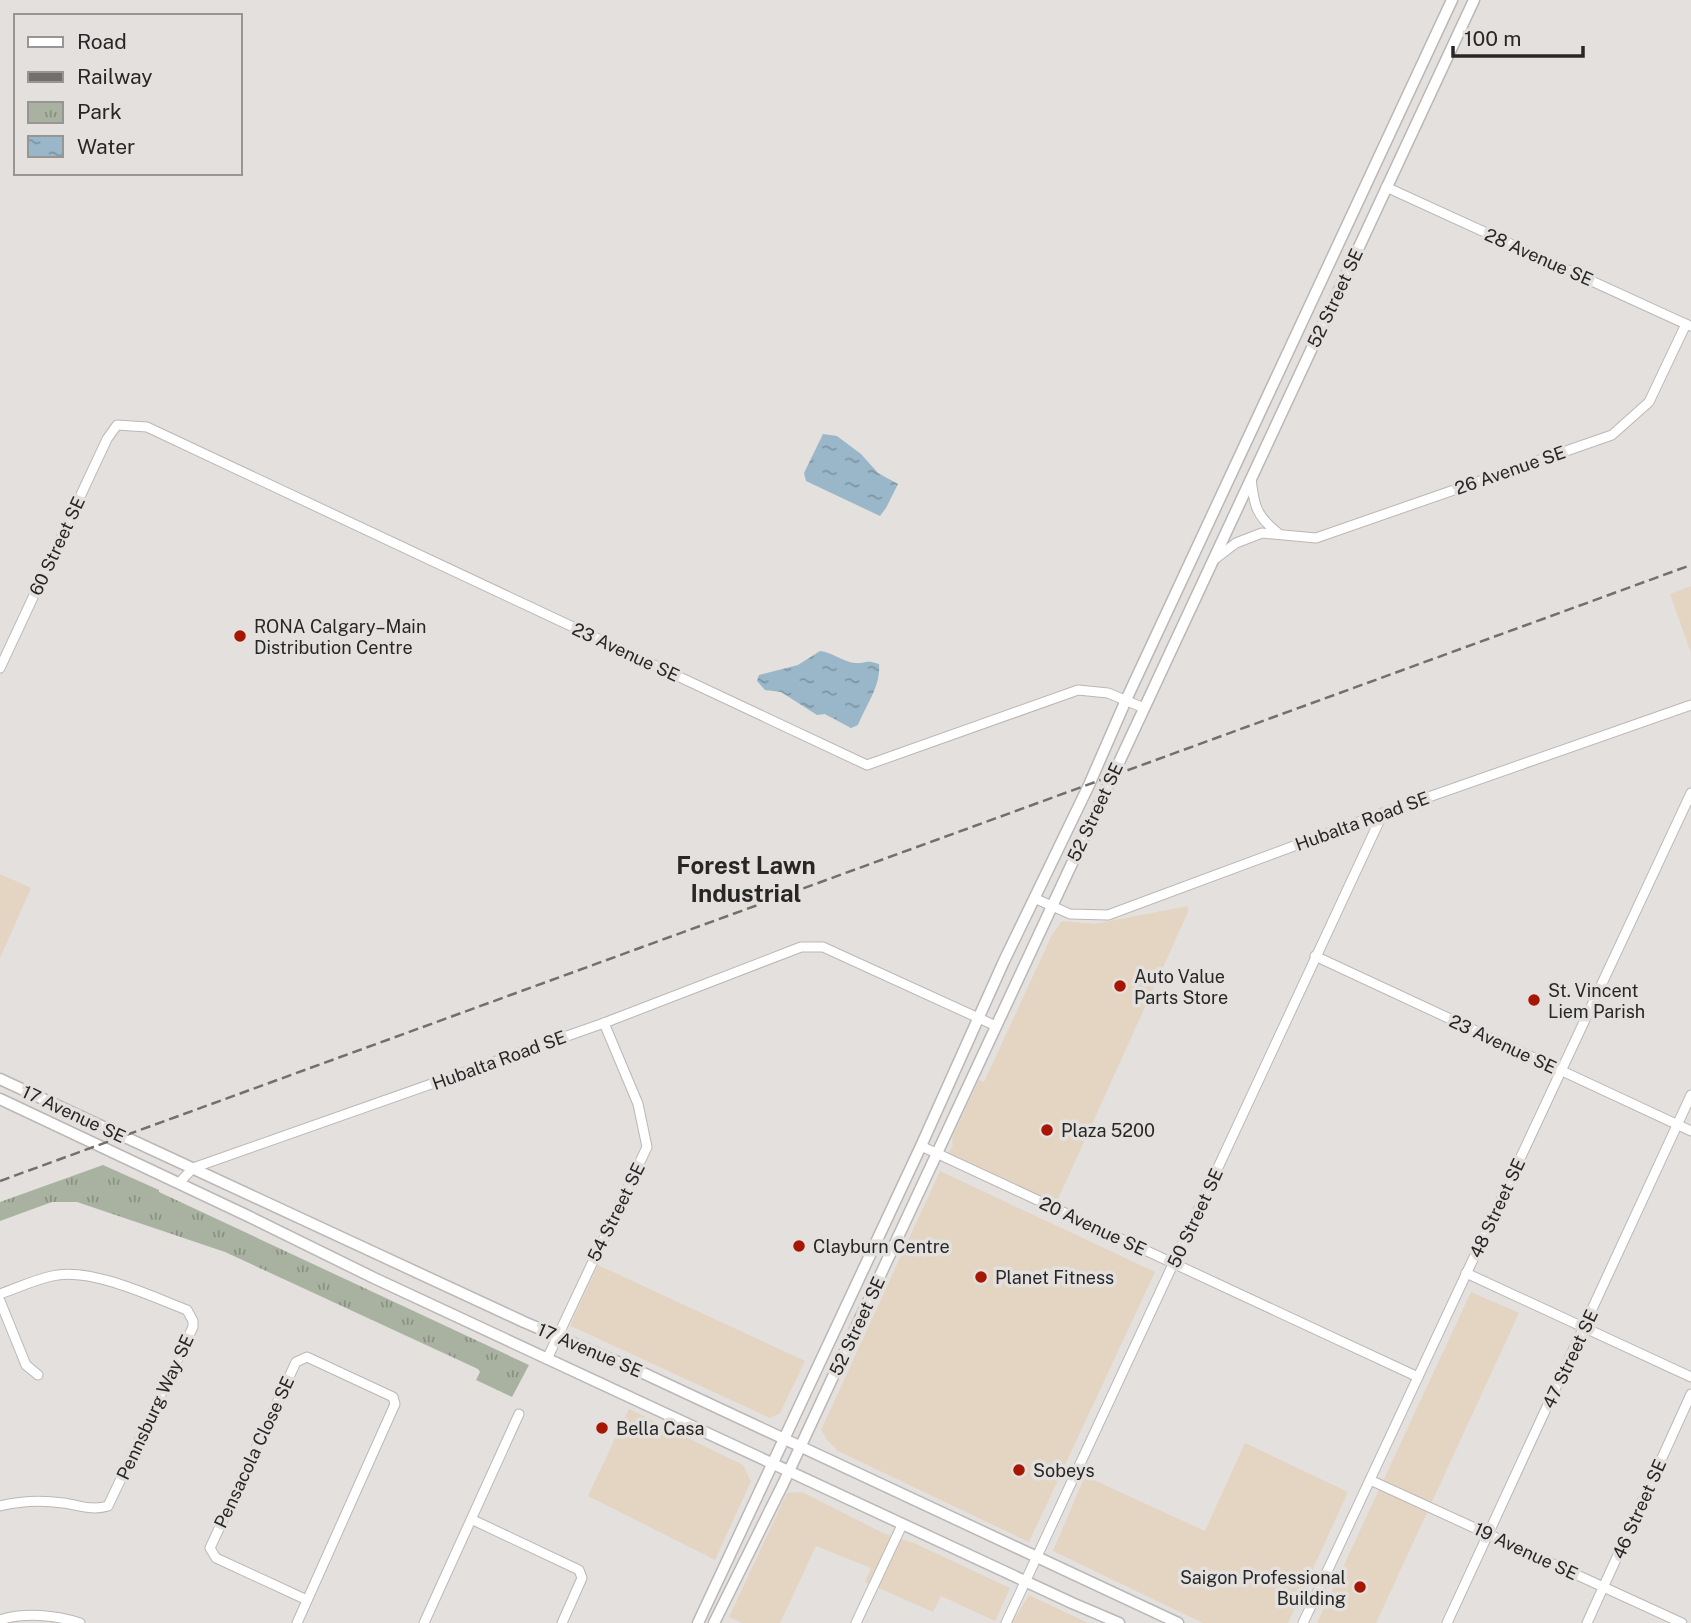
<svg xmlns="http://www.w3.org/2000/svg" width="1691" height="1623" viewBox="0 0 1691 1623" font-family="'Public Sans',sans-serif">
  <defs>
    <pattern id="park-tufts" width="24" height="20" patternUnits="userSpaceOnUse" patternTransform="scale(1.75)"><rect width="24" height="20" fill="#a9b2a0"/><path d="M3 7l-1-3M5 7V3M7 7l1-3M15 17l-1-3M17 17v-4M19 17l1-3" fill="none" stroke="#8a9182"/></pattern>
    <pattern id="water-ripples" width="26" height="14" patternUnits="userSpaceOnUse" patternTransform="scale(1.75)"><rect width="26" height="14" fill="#99b7c8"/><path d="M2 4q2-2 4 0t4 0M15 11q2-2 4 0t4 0" fill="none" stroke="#7d95a2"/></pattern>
  </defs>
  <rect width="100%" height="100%" fill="#e3e0de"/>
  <g fill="#e3d5c2">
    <polygon points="1691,586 1691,653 1670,594"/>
    <polygon points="0,874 31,888 0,958"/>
    <polygon points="1188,906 1188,912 1054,1208 946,1158 953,1145 952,1138 979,1080 984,1082 1052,935 1062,921 1094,924"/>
    <polygon points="940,1171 1155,1272 1029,1542 838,1451 828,1441 821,1430"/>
    <polygon points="598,1265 805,1361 780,1413 770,1418 571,1326 572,1321"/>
    <polygon points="1471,1292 1519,1313 1376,1623 1317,1623"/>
    <polygon points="629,1409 743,1465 751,1481 715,1560 588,1496"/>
    <polygon points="1245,1443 1348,1492 1288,1623 1203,1623 1053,1551 1085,1476 1205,1531"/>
    <polygon points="802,1492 885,1534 914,1543 1010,1588 995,1621 941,1596 933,1612 865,1582 871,1568 816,1546 780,1623 743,1623 729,1617 787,1493"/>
    <polygon points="1029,1595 1088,1623 1012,1623"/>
  </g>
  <polygon fill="url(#park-tufts)" points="103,1165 159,1190 159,1192 529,1365 512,1397 476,1380 480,1372 478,1369 225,1252 77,1202 52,1202 0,1221 0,1202"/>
  <g fill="url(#water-ripples)">
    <polygon points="823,434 837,436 861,454 878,473 898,484 886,508 880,516 806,481 804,473"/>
    <path d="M820 651C832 652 843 662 855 663 866 664 864 659 879 664 881 686 866 705 858 725L851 728 825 714 817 715 781 692 765 690 757 681 759 675 798 665Z"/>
  </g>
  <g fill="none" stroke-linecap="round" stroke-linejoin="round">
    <g stroke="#bbb7b6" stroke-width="11">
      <g id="minor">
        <polyline points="1386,187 1690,326"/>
        <path d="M1251 479C1254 505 1256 516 1278 533"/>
        <polyline points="1215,559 1236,543 1262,533 1316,538 1612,435 1649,402 1686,324"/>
        <polyline points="0,668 107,439 117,425 147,427 867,765 1078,690 1108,693 1144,708"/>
        <polyline points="1034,898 1070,914 1108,915 1383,813 1691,705"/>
        <polyline points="1315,956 1691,1131"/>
        <polyline points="921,1146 1418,1377"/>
        <polyline points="179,1183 193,1168 604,1023 801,947 823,947 996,1026"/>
        <polyline points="1466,1273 1691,1377"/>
        <path d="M0 1294C17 1288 34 1280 52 1276 91 1267 150 1296 187 1310L193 1321V1327L108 1506C92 1511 79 1505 63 1503 42 1500 20 1501 0 1506"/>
        <polyline points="0,1301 26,1365 38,1375"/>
        <polyline points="547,1359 647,1147 638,1104 604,1023"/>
        <polyline points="1370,1480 1682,1623"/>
        <polyline points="473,1520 579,1570 582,1578 562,1623"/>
        <path d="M0 1620C24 1612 56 1615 80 1623"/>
        <polyline points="297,1623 395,1404 393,1397 307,1357 296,1362 210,1548 216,1558 307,1600"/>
        <polyline points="424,1623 519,1414"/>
        <polyline points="856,1623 902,1525"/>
        <polyline points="1006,1623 1383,813"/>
        <polyline points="1303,1623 1691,793"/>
        <polyline points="1447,1623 1691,1095"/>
        <polyline points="1587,1623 1691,1394"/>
      </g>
    </g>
    <g stroke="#bbb7b6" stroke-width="13">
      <g id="major">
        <polyline points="0,1079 524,1322 641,1372 1178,1623"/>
        <polyline points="0,1099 248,1216 374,1278 1072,1603 1119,1623"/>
        <polyline points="698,1623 921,1146 1004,961 1089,785 1126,700 1452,0"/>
        <polyline points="714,1623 783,1484 1474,0"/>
      </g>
    </g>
    <use href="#minor" stroke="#fff" stroke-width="9"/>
    <use href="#major" stroke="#fff" stroke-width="10"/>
    <polyline stroke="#72706f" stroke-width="2.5" stroke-dasharray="10 5" stroke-linecap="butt" points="0,1181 1691,565"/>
  </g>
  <g fill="#a71503" stroke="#e3e0de" stroke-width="2.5">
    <circle cx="240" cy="636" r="7"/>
    <circle cx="1120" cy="986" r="7"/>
    <circle cx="1534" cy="1000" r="7"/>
    <circle cx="1047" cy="1130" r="7"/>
    <circle cx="799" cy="1246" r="7"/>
    <circle cx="981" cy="1277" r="7"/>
    <circle cx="602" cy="1428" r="7"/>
    <circle cx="1019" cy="1470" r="7"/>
    <circle cx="1360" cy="1587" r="7"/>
  </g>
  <g text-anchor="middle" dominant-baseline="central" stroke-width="7" stroke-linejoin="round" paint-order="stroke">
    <g font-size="18" fill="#282727" stroke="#e3e0de">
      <text transform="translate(1539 257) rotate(24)">28 Avenue SE</text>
      <text transform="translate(1335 298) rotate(-65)">52 Street SE</text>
      <text transform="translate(1510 470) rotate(-19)">26 Avenue SE</text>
      <text transform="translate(57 546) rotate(-65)">60 Street SE</text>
      <text transform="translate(626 652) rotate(25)">23 Avenue SE</text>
      <text transform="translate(1095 812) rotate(-65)">52 Street SE</text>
      <text transform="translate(1362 821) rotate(-20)">Hubalta Road SE</text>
      <text transform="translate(1503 1044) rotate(25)">23 Avenue SE</text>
      <text transform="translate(499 1060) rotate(-20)">Hubalta Road SE</text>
      <text transform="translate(74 1114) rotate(25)">17 Avenue SE</text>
      <text transform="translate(1497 1208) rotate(-65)">48 Street SE</text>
      <text transform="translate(616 1212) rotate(-64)">54 Street SE</text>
      <text transform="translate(1195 1218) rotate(-65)">50 Street SE</text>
      <text transform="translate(1093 1226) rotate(25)">20 Avenue SE</text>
      <text transform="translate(857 1326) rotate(-65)">52 Street SE</text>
      <text transform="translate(590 1350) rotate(23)">17 Avenue SE</text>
      <text transform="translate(1570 1359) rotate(-65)">47 Street SE</text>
      <text transform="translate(155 1407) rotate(-65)">Pennsburg Way SE</text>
      <text transform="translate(254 1452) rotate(-65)">Pensacola Close SE</text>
      <text transform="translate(1639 1509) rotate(-66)">46 Street SE</text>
      <text transform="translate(1526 1551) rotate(25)">19 Avenue SE</text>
    </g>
    <g font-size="18" fill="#282727" stroke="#e3e0de" text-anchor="start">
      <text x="254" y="626">RONA Calgary–Main<tspan x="254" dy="21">Distribution Centre</tspan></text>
      <text x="1134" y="976">Auto Value<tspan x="1134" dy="21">Parts Store</tspan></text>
      <text x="1548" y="990">St. Vincent<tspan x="1548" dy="21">Liem Parish</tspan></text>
      <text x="1061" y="1130">Plaza 5200</text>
      <text x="813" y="1246">Clayburn Centre</text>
      <text x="995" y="1277">Planet Fitness</text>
      <text x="616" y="1428">Bella Casa</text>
      <text x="1033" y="1470">Sobeys</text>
      <text x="1346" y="1577" text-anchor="end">Saigon Professional<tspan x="1346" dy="21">Building</tspan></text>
    </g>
    <g font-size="24" font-weight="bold" fill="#282727" stroke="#e3e0de">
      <text x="746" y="865">Forest Lawn<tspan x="746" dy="28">Industrial</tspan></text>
    </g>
  </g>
  <rect x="14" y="14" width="228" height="161" fill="#e3e0de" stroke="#989695" stroke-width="2"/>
  <rect x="28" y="37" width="35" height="10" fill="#ffffff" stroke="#989695" stroke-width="2"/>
  <text x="77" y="49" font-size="21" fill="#282727">Road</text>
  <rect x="28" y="72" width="35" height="10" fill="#72706f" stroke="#989695" stroke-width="2"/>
  <text x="77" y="84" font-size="21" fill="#282727">Railway</text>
  <rect x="28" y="102" width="35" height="21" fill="url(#park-tufts)" stroke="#989695" stroke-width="2"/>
  <text x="77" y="119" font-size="21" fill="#282727">Park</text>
  <rect x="28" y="136" width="35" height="21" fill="url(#water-ripples)" stroke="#989695" stroke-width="2"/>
  <text x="77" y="154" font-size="21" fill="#282727">Water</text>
  <path d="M1453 46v10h130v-10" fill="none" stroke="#282727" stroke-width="3.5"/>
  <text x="1464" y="46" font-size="21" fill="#282727" stroke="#e3e0de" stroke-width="5" paint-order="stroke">100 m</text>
</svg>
